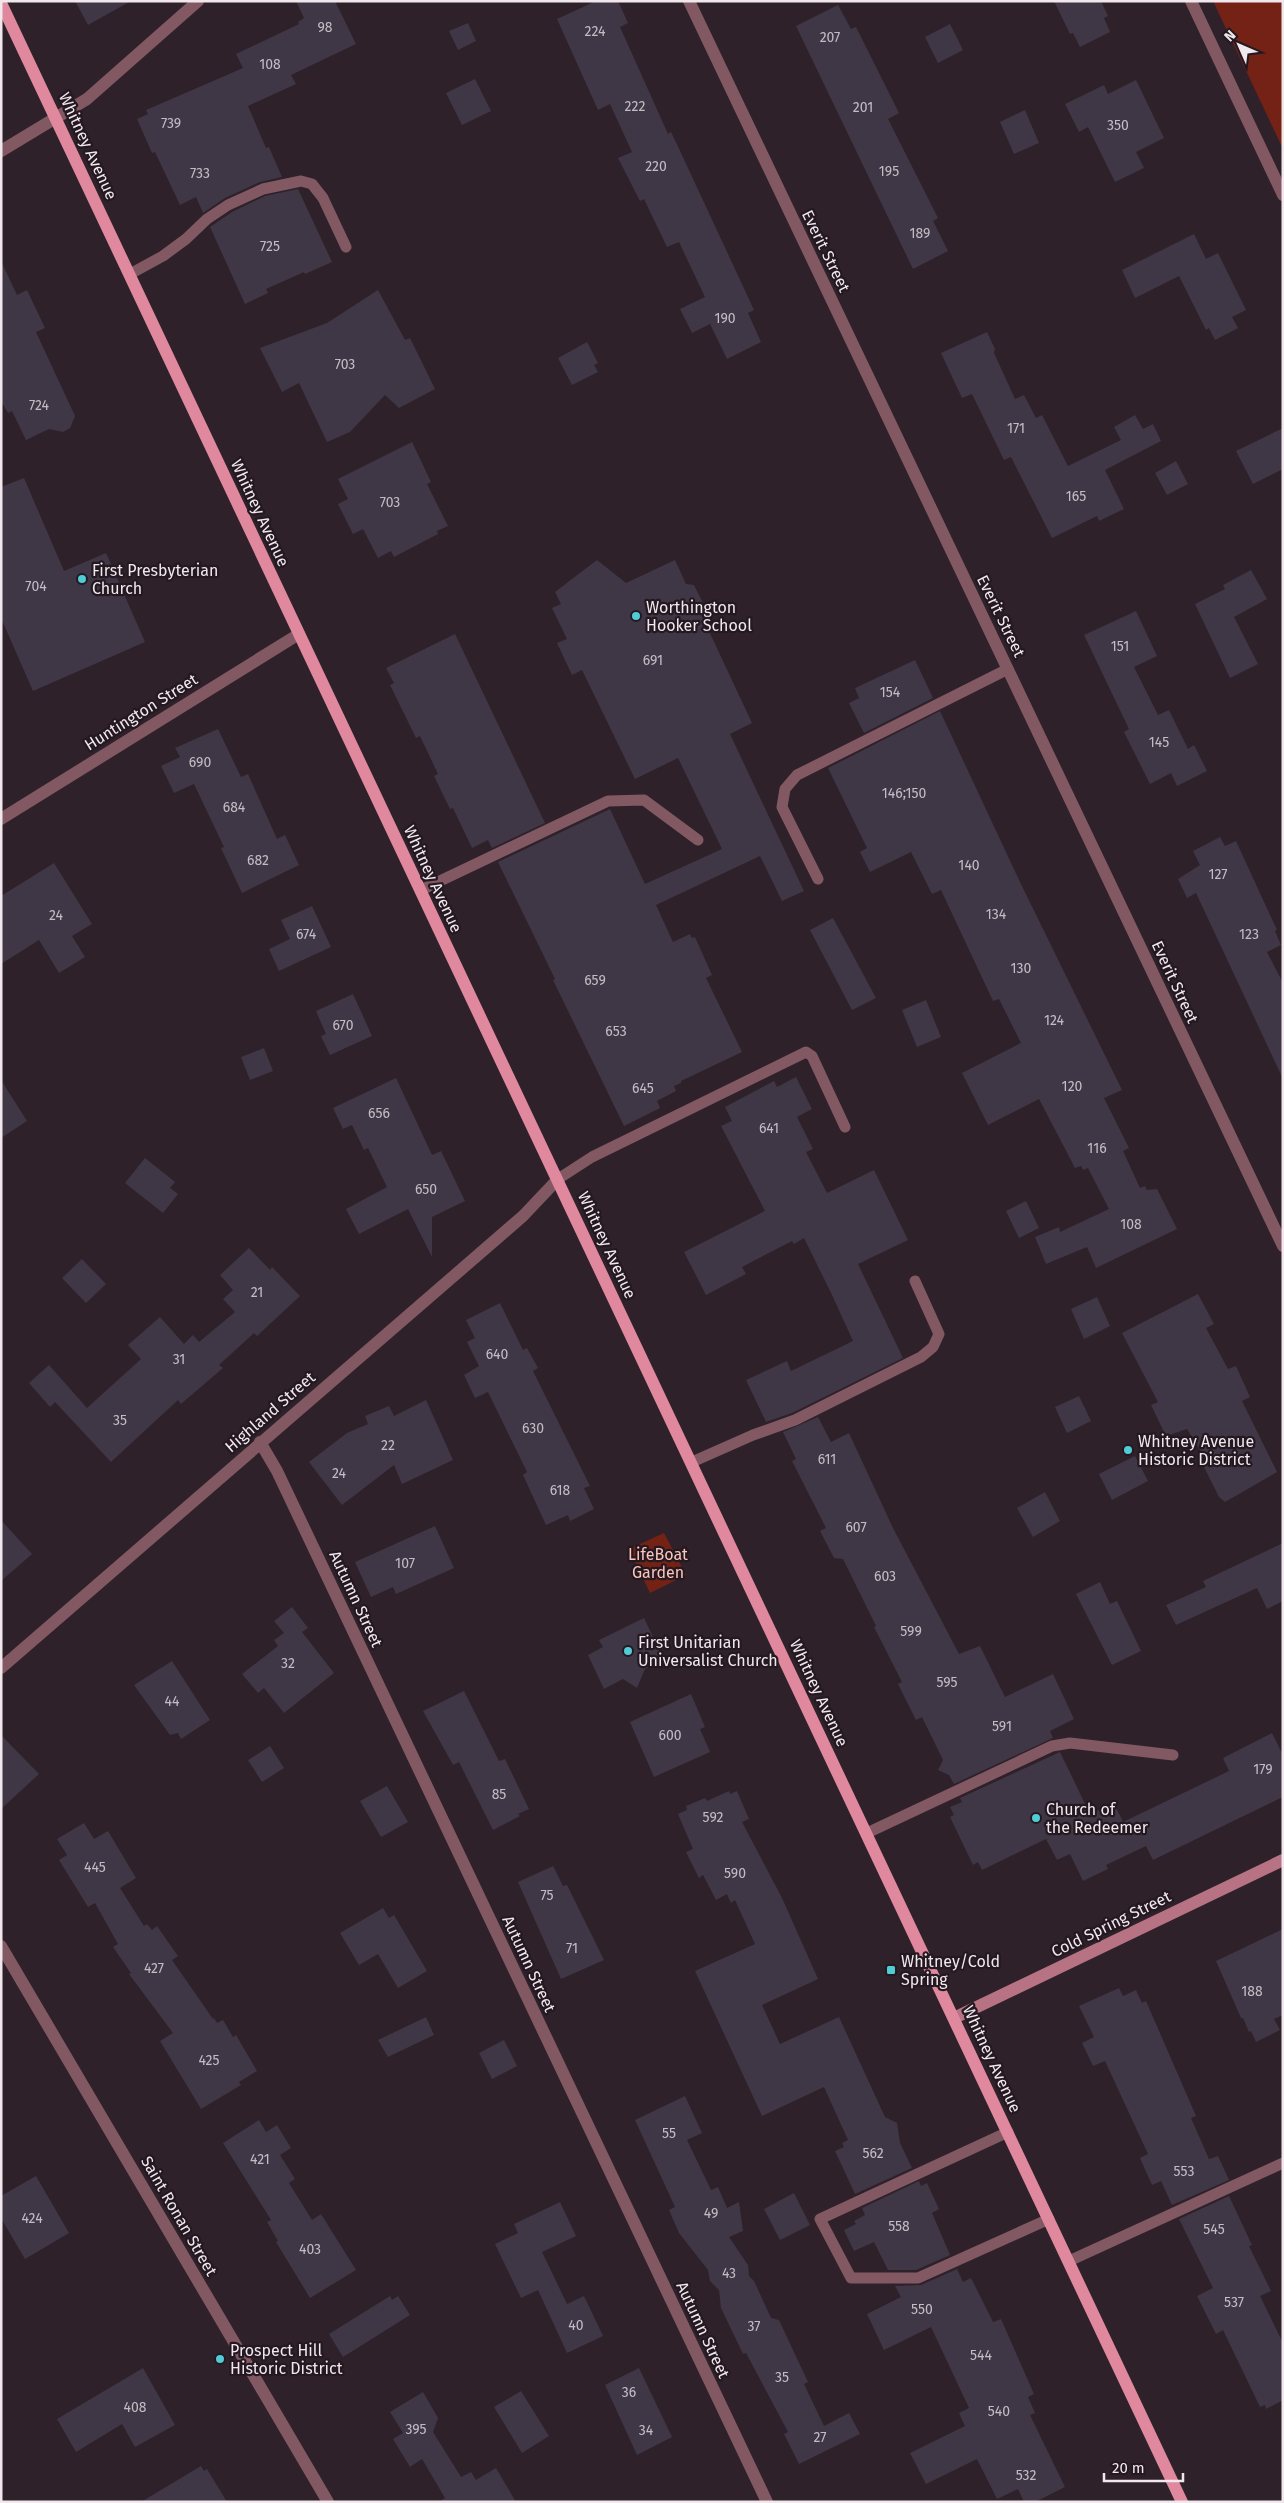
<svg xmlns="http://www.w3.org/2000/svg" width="1284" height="2503" viewBox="0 0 1284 2503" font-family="'Fira Sans',sans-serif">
  <rect width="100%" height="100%" fill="#2e212a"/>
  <g fill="#742116">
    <polygon points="1213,1 1283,1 1283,149"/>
    <polygon points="664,1533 686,1575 650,1593 629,1549"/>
  </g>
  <g fill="#3f3745">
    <polygon points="75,1 131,1 88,25"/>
    <polygon points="296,1 335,1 356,44 291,75 296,84 248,106 266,148 269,147 282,177 260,182 225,198 203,213 196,197 180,205 155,152 152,153 137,119 148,114 146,110 243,68 236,54 299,24 298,22 304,18"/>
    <polygon points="596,1 618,1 628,23 620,27 668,134 671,132 681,153 754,310 748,313 761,342 727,359 710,324 692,333 680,309 705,297 679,242 667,247 644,199 640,201 618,158 632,152 610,104 598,110 557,19"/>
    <polygon points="1054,1 1101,1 1108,16 1104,18 1110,32 1080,47 1073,33 1070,34"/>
    <polygon points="838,5 851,29 856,27 899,113 888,119 938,218 933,221 948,251 913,269 796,26"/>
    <polygon points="468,23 476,41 458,50 449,31"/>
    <polygon points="950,24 963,50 938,63 925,37"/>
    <polygon points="475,79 491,111 462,125 446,93"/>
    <polygon points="1136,80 1164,138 1136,152 1144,168 1115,182 1088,127 1079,132 1065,104 1104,85 1108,94"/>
    <polygon points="1025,110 1039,143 1014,154 1000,122"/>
    <polygon points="298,189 332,262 305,274 304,272 266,289 268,293 245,304 210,227 232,212 265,196"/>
    <polygon points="1194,234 1206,259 1218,253 1246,310 1232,317 1238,328 1215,340 1209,328 1206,330 1179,276 1135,298 1122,270"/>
    <polygon points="1,261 17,295 27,290 45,328 36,332 75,416 70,428 63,432 49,429 26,440 12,411 8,413 1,401"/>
    <polygon points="378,290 405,340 410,338 435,389 399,408 385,395 350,432 327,442 299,383 282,392 260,348 327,323"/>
    <polygon points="987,332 995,349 994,353 1015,399 1024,395 1036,418 1042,415 1068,466 1121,440 1114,427 1135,415 1143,429 1153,424 1161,441 1105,470 1124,509 1099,521 1097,516 1052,538 1011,457 1004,460 972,394 962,398 941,353"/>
    <polygon points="587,342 598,363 594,365 598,372 572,385 558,358"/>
    <polygon points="1283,428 1283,469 1253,484 1236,451"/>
    <polygon points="412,442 431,482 427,484 448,526 437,531 438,534 394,557 391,551 378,558 363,529 353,534 338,504 348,499 338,479"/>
    <polygon points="1176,461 1188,484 1167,495 1155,473"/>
    <polygon points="24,478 64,571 106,553 145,642 33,691 1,618 1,487"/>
    <polygon points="597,560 626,583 675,560 686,584 694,585 703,603 701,614 752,723 730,734 804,891 782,901 760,856 656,905 673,942 690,934 692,938 695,937 712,975 706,978 742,1052 681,1081 681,1083 674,1086 676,1091 657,1101 660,1108 624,1126 553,980 555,979 498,862 610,809 645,884 722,849 678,758 635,779 582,670 572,675 557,643 567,639 552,608 561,604 555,592"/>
    <polygon points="1251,570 1267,599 1234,617 1258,664 1230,678 1195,604 1225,589 1223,585"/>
    <polygon points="1136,611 1157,656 1134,667 1158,715 1169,710 1188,749 1194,745 1207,771 1177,786 1171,773 1150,784 1124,732 1129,729 1084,635"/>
    <polygon points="455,634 545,823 492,848 488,840 472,848 453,808 450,809 434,776 438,774 420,736 416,738 390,685 394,683 386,668"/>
    <polygon points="915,660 933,698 864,733 849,703 859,698 855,688"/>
    <polygon points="940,711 1019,880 1122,1090 1104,1098 1129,1148 1123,1151 1140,1188 1145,1186 1147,1190 1157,1189 1177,1229 1096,1268 1087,1247 1046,1264 1035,1237 1059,1227 1060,1232 1109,1209 1088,1168 1083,1170 1081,1166 1075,1168 1039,1099 988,1125 962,1073 1021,1043 999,999 993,1001 941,890 932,894 911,852 870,872 860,852 867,848 828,768"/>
    <polygon points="218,729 241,777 248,774 277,839 285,835 299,865 242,893 221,848 224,847 194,784 174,793 161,766 180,757 175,748"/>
    <polygon points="1220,837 1225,846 1236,841 1277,930 1275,931 1281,945 1267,952 1283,983 1283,1079 1196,893 1187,898 1178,879 1200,865 1193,851"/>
    <polygon points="54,863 92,924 72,936 85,957 59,973 39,940 1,964 1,896"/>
    <polygon points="312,906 331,947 279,971 269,949 290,939 281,920"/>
    <polygon points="833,918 876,998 852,1010 810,930"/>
    <polygon points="353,994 372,1036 330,1055 321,1036 326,1034 316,1011"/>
    <polygon points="926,1000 941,1037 917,1047 902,1010"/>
    <polygon points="264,1048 273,1071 250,1080 241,1057"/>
    <polygon points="796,1077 812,1109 797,1117 813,1149 806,1152 827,1193 874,1170 908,1240 858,1264 903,1358 792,1413 766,1422 746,1380 787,1361 791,1371 853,1341 832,1295 804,1238 794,1244 792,1241 742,1267 746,1274 706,1295 684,1252 765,1211 721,1126 732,1121 725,1107 774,1081 777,1087"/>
    <polygon points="396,1078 432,1155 441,1151 465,1201 432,1217 432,1257 408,1209 359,1234 346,1209 387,1187 368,1148 364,1150 352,1125 343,1129 333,1108"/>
    <polygon points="1,1080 27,1121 1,1138"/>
    <polygon points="145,1158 175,1182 170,1188 178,1194 163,1213 125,1183"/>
    <polygon points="1026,1201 1039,1228 1019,1238 1006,1211"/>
    <polygon points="249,1248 270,1270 272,1267 300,1296 257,1336 254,1333 219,1365 223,1368 181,1404 178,1400 111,1462 55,1402 50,1407 29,1383 49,1365 87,1408 141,1359 128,1345 160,1317 184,1344 193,1335 199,1342 235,1312 223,1299 233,1290 220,1275"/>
    <polygon points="82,1259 106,1284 86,1303 62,1278"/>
    <polygon points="1198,1294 1214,1324 1206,1328 1228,1369 1236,1366 1250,1397 1242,1401 1277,1472 1225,1502 1219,1497 1203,1465 1208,1463 1187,1429 1166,1436 1151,1405 1158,1402 1122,1333"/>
    <polygon points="1097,1297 1110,1326 1084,1339 1071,1309"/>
    <polygon points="500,1303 523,1350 527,1348 538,1368 533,1371 590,1486 584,1488 594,1509 570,1521 568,1515 546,1525 523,1475 527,1472 488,1392 475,1398 464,1375 479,1366 467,1342 475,1338 466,1320"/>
    <polygon points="1079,1396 1091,1421 1067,1433 1055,1407"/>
    <polygon points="426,1400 453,1460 402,1484 394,1465 342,1505 309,1462 347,1433 368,1424 365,1416 389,1406 394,1416"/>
    <polygon points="818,1417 831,1442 849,1433 893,1528 959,1654 980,1646 1005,1697 1053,1674 1074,1719 1050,1731 1053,1738 954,1784 949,1775 938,1770 943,1760 922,1717 916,1720 898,1684 902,1682 874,1627 876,1626 843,1559 834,1558 820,1531 826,1528 792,1461 796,1459 783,1432"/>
    <polygon points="1135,1456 1148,1481 1112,1500 1099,1474"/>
    <polygon points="1045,1492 1060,1521 1033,1537 1017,1508"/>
    <polygon points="1,1520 32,1554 1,1581"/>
    <polygon points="435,1526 454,1568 396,1594 393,1587 371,1597 355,1562"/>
    <polygon points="1283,1543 1283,1601 1267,1609 1257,1588 1176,1625 1166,1605 1206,1587 1203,1581"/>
    <polygon points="1100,1582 1110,1604 1117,1601 1141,1651 1112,1665 1076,1594"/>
    <polygon points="292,1607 308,1628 302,1632 334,1673 284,1713 264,1688 258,1693 242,1674 278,1646 274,1640 284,1633 274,1621"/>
    <polygon points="644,1618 664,1660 645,1669 637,1688 623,1679 604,1689 588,1655 603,1647 599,1640"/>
    <polygon points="172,1661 210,1720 181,1739 178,1733 170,1735 134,1685"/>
    <polygon points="464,1691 499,1761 505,1759 529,1809 518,1814 520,1816 493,1830 459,1762 453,1765 423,1711"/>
    <polygon points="691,1694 705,1727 700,1729 710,1752 654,1777 630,1722"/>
    <polygon points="1272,1733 1283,1755 1283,1797 1153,1860 1146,1846 1106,1865 1108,1869 1083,1881 1070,1854 1057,1860 1046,1839 982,1870 978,1862 973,1865 950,1817 954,1815 950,1807 962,1802 960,1798 1060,1752 1090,1814 1114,1803 1123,1822 1229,1771 1223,1758"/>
    <polygon points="1,1735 39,1774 1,1809"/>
    <polygon points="270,1746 284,1768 262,1782 248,1760"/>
    <polygon points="387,1786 408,1822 381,1837 360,1801"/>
    <polygon points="729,1791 730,1794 737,1791 749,1819 742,1822 782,1898 818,1979 762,2005 780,2044 839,2017 885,2117 897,2123 900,2143 912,2168 855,2194 835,2151 844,2147 842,2143 848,2140 824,2087 762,2116 695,1971 755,1944 735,1900 731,1903 727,1894 716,1900 703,1875 699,1878 686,1852 693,1849 678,1814 687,1810 686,1806 705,1798 707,1801"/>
    <polygon points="84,1823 94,1839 108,1831 136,1878 120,1888 144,1926 147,1924 152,1930 157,1926 178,1956 172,1960 213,2019 214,2018 217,2023 223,2020 233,2037 236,2035 257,2071 239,2082 241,2085 201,2109 160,2041 173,2033 129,1974 131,1973 113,1947 118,1944 95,1903 88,1907 59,1860 67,1855 57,1839"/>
    <polygon points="553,1866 563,1886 567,1885 604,1960 561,1979 518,1882"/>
    <polygon points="383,1908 389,1918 394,1915 427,1971 398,1988 378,1954 359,1965 340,1933"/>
    <polygon points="1283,1929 1283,2015 1274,2019 1280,2030 1256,2042 1251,2031 1249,2032 1243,2018 1241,2018 1216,1961"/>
    <polygon points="1119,1988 1123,1996 1136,1990 1142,2003 1146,2001 1196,2116 1191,2118 1209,2159 1218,2156 1229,2180 1172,2205 1161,2181 1152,2185 1140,2158 1148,2154 1105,2061 1093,2066 1082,2043 1094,2037 1079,2006"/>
    <polygon points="426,2017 434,2035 388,2057 378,2040"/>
    <polygon points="504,2040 517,2066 492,2079 479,2053"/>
    <polygon points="685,2096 702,2133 687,2140 711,2190 718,2187 727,2208 739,2202 743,2231 729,2237 748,2265 749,2276 754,2281 771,2318 779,2320 808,2382 804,2384 824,2426 849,2413 860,2434 799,2464 784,2434 788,2432 746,2353 743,2354 721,2308 719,2290 710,2281 708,2270 679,2233 669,2210 675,2207 635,2120"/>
    <polygon points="259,2120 266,2132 277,2125 291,2148 280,2155 295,2179 289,2183 312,2220 321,2214 356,2270 310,2298 276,2242 278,2241 267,2222 271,2220 223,2143"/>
    <polygon points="36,2176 69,2233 25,2259 1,2218 1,2196"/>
    <polygon points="919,2181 921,2186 927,2183 939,2209 932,2213 950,2255 916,2270 888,2270 874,2242 854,2251 844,2230 856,2224 854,2221 865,2215 862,2208"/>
    <polygon points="794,2193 810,2225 780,2240 764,2209"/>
    <polygon points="1229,2196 1252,2245 1249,2246 1271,2291 1260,2296 1283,2343 1283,2400 1266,2409 1265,2405 1260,2407 1223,2330 1216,2334 1197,2296 1213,2288 1179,2219"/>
    <polygon points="560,2202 576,2236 542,2252 567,2304 584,2296 603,2336 567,2353 538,2290 521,2298 495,2244 518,2233 514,2224"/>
    <polygon points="957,2269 963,2282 971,2278 993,2322 1001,2319 1034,2394 1028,2397 1035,2413 1030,2415 1065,2487 1035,2502 1024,2502 1018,2489 997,2499 977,2459 926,2484 910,2453 965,2426 959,2413 969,2408 931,2327 884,2350 867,2314 901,2297 895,2286 921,2285"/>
    <polygon points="390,2296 392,2300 398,2296 410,2315 343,2357 329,2334"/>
    <polygon points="143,2368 175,2425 135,2447 122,2424 76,2452 57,2419"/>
    <polygon points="639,2368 672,2437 637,2455 605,2385"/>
    <polygon points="521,2391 549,2436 522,2453 494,2407"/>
    <polygon points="423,2392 438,2418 433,2432 461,2477 471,2472 476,2480 496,2468 516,2502 439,2502 445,2498 422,2459 410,2467 393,2439 403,2433 390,2412"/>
    <polygon points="201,2466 204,2471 207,2469 227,2502 141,2502"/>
  </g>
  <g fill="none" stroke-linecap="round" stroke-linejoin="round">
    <g stroke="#825862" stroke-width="11">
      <polyline points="130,274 163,256 186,239 207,219 228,205 263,189 301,181 312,184 323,198 346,247"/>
      <polyline points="818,879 782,807 785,789 797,775 1008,669"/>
      <polyline points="421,890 608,801 644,800 698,840"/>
      <polyline points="558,1179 592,1157 806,1052 812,1056 845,1127"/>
      <polyline points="692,1462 753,1435 795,1420 921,1357 933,1347 939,1334 915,1281"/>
      <polyline points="867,1833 1052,1746 1070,1743 1173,1755"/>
      <polyline points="1008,2132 820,2219 851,2278 918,2278 1049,2219"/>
      <polyline points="1069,2261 1283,2163"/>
    </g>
    <g stroke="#825862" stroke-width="12">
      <polyline points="689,1 1283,1246"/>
      <polyline points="1191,1 1283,195"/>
      <polyline points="1,151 87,99 198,1"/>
      <polyline points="1,819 299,634"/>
      <polyline points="260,1442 277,1471 767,2502"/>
      <polyline points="1,1668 523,1216 558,1179"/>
      <polyline points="1,1946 328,2502"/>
    </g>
    <polyline stroke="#b77384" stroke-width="12" points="954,2018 1283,1860"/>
    <polyline stroke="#df889e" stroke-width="12" points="1,3 1182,2502"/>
  </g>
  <g fill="#51ccd5" stroke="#241821" stroke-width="2">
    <circle cx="82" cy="579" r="5"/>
    <circle cx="636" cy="616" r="5"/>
    <circle cx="1128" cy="1450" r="5"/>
    <circle cx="628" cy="1651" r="5"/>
    <circle cx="1036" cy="1818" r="5"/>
    <rect x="886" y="1965" width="10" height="10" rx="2.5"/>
    <circle cx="220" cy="2359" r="5"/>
  </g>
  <g text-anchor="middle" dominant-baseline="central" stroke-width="4.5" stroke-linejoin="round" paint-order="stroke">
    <g font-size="14" fill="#c4bcc4">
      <text x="325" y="27">98</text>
      <text x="595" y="31">224</text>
      <text x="830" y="37">207</text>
      <text x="270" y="64">108</text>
      <text x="635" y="106">222</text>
      <text x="863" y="107">201</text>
      <text x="171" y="123">739</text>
      <text x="1118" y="125">350</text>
      <text x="656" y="166">220</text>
      <text x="889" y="171">195</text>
      <text x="200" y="173">733</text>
      <text x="920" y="233">189</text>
      <text x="270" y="246">725</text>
      <text x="725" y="318">190</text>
      <text x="345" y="364">703</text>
      <text x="39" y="405">724</text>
      <text x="1016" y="428">171</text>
      <text x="1076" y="496">165</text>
      <text x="390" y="502">703</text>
      <text x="36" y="586">704</text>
      <text x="1120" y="646">151</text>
      <text x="653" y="660">691</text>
      <text x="890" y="692">154</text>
      <text x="1159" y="742">145</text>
      <text x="200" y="762">690</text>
      <text x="904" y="793">146;150</text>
      <text x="234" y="807">684</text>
      <text x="258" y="860">682</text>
      <text x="969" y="865">140</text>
      <text x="1218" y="874">127</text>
      <text x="996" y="914">134</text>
      <text x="56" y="915">24</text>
      <text x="306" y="934">674</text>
      <text x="1249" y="934">123</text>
      <text x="1021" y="968">130</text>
      <text x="595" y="980">659</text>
      <text x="1054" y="1020">124</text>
      <text x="343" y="1025">670</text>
      <text x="616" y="1031">653</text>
      <text x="1072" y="1086">120</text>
      <text x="643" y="1088">645</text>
      <text x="379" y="1113">656</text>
      <text x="769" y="1128">641</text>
      <text x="1097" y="1148">116</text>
      <text x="426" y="1189">650</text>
      <text x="1131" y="1224">108</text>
      <text x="257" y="1292">21</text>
      <text x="497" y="1354">640</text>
      <text x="179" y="1359">31</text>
      <text x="120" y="1420">35</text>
      <text x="533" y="1428">630</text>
      <text x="388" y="1445">22</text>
      <text x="827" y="1459">611</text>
      <text x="339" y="1473">24</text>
      <text x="560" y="1490">618</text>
      <text x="856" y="1527">607</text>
      <text x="405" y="1563">107</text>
      <text x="885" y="1576">603</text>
      <text x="911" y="1631">599</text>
      <text x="288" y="1663">32</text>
      <text x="947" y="1682">595</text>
      <text x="172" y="1701">44</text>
      <text x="1002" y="1726">591</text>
      <text x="670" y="1735">600</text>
      <text x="1263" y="1769">179</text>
      <text x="499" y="1794">85</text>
      <text x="713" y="1817">592</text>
      <text x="95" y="1867">445</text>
      <text x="735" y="1873">590</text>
      <text x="547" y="1895">75</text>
      <text x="572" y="1948">71</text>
      <text x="154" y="1968">427</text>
      <text x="1252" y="1991">188</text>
      <text x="209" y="2060">425</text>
      <text x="669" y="2133">55</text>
      <text x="873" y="2153">562</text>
      <text x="260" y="2159">421</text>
      <text x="1184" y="2171">553</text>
      <text x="711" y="2213">49</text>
      <text x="32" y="2218">424</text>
      <text x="899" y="2226">558</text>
      <text x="1214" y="2229">545</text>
      <text x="310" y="2249">403</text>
      <text x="729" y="2273">43</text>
      <text x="1234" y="2302">537</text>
      <text x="922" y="2309">550</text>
      <text x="576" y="2325">40</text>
      <text x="754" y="2326">37</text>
      <text x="981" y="2355">544</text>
      <text x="782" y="2377">35</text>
      <text x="629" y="2392">36</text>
      <text x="135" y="2407">408</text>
      <text x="999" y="2411">540</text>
      <text x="416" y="2429">395</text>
      <text x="646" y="2430">34</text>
      <text x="820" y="2437">27</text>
      <text x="1026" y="2475">532</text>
    </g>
    <g font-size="16" fill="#f1e8ee" stroke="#241821">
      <text transform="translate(88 146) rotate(65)">Whitney Avenue</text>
      <text transform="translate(826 251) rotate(64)">Everit Street</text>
      <text transform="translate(260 513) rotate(65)">Whitney Avenue</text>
      <text transform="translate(1001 616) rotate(64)">Everit Street</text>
      <text transform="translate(141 712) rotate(-32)">Huntington Street</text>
      <text transform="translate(433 879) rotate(65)">Whitney Avenue</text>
      <text transform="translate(1175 982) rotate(65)">Everit Street</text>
      <text transform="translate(607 1245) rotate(65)">Whitney Avenue</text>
      <text transform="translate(270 1412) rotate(-41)">Highland Street</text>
      <text transform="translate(356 1599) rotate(65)">Autumn Street</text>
      <text transform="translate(819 1693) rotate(65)">Whitney Avenue</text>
      <text transform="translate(1111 1924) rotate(-26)">Cold Spring Street</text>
      <text transform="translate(529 1964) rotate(65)">Autumn Street</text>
      <text transform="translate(992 2059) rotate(65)">Whitney Avenue</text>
      <text transform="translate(179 2216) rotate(60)">Saint Ronan Street</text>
      <text transform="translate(703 2330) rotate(65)">Autumn Street</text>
    </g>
    <g font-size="16" fill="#f1e8ee" stroke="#241821" text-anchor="start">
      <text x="92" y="570">First Presbyterian<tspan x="92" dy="18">Church</tspan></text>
      <text x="646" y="607">Worthington<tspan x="646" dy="18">Hooker School</tspan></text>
      <text x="1138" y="1441">Whitney Avenue<tspan x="1138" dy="18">Historic District</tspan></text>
      <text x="638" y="1642">First Unitarian<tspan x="638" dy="18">Universalist Church</tspan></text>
      <text x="1046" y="1809">Church of<tspan x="1046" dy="18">the Redeemer</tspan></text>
      <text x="901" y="1961">Whitney/Cold<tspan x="901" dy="18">Spring</tspan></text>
      <text x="230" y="2350">Prospect Hill<tspan x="230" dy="18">Historic District</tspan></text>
    </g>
    <g font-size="16" fill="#fbc6bb" stroke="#241821">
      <text x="658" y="1554">LifeBoat<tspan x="658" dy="18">Garden</tspan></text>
    </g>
  </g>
  <rect width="1284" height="2503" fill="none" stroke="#f1e8ee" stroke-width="5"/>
  <g transform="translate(1239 45) rotate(315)" stroke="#241821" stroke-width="4" paint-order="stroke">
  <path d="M0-4L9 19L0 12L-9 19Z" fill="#f1e8ee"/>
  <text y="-8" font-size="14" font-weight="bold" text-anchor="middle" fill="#f1e8ee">N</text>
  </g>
  <path d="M1104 2473v8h79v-8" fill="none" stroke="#f1e8ee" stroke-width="2.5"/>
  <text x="1112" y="2473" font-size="15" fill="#f1e8ee" stroke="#241821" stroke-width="4" paint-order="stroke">20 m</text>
</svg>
